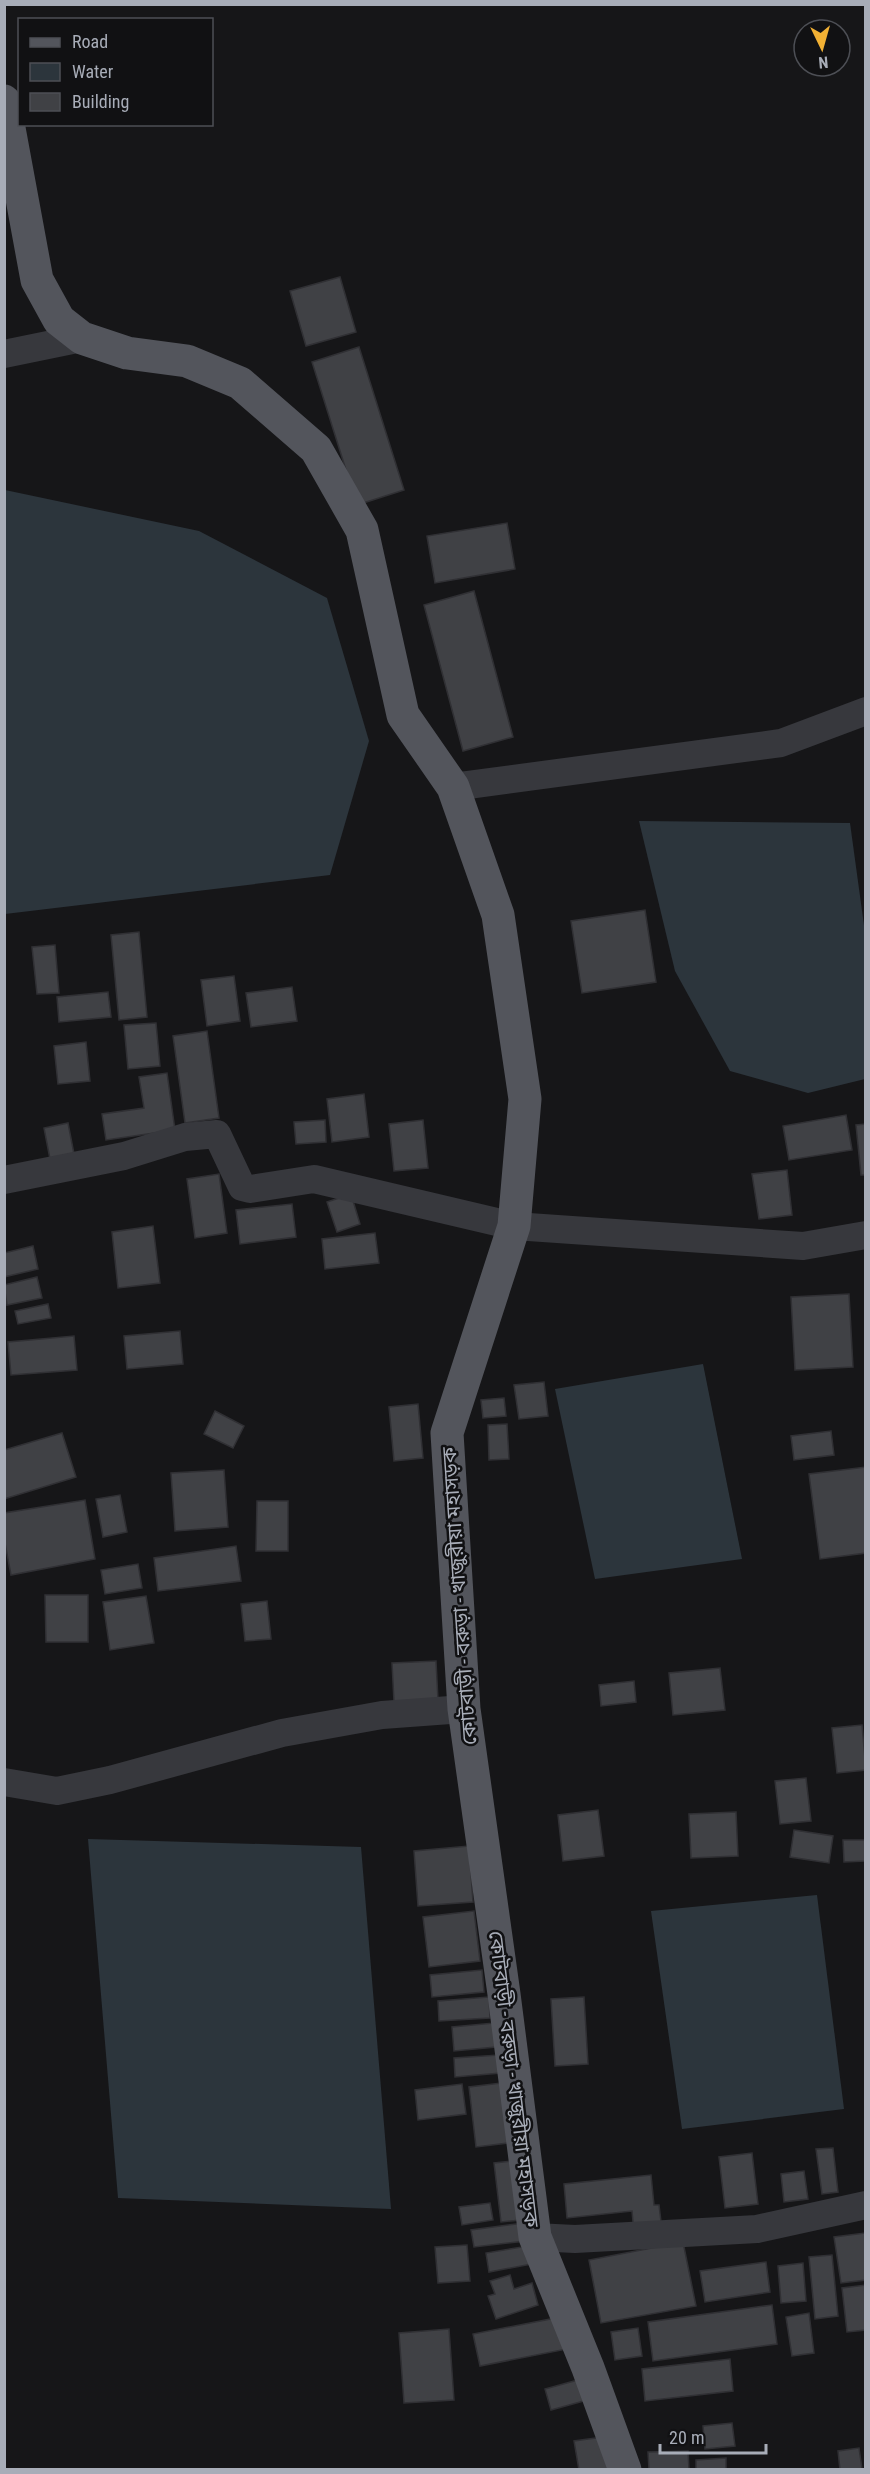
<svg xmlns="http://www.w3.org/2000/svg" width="870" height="2474" viewBox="0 0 870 2474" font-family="'Roboto Condensed','Noto Sans Bengali',sans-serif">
  <rect width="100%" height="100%" fill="#161618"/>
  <g fill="#2c353c">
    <polygon points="5,490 199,531 327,598 369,741 330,875 5,914"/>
    <polygon points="639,821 850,823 866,940 865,1079 808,1093 730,1071 675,971"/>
    <polygon points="703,1364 742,1559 595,1579 555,1389"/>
    <polygon points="88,1839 361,1847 391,2209 118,2198"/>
    <polygon points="817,1895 844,2109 682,2129 651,1911"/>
  </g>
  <g fill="#404145" stroke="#303034" stroke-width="1.5">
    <polygon points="340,277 356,332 306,346 290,291"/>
    <polygon points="359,347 404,490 357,505 312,362"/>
    <polygon points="507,523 515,569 435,583 427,536"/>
    <polygon points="474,591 513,737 463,751 424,605"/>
    <polygon points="645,910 656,982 582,993 571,921"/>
    <polygon points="139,932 147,1017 119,1020 111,935"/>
    <polygon points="55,945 59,993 37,994 32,947"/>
    <polygon points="234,976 240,1021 207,1026 201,980"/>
    <polygon points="292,987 297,1021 251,1027 246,993"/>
    <polygon points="108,992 111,1017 59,1022 57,997"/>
    <polygon points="156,1023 160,1066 128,1069 124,1025"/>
    <polygon points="207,1031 219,1118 185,1123 173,1036"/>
    <polygon points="86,1042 90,1081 58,1084 54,1046"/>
    <polygon points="167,1073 175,1130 106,1140 102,1114 144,1108 139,1077"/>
    <polygon points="364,1094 369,1137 332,1142 327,1099"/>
    <polygon points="846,1115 852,1150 789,1160 783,1126"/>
    <polygon points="325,1120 326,1142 296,1144 294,1122"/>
    <polygon points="423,1120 428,1168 394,1171 389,1124"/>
    <polygon points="68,1123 74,1154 50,1159 44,1128"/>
    <polygon points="866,1124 866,1175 861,1175 856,1125"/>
    <polygon points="787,1170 792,1215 759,1219 752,1174"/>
    <polygon points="219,1174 227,1233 195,1238 187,1179"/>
    <polygon points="351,1194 360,1224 337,1232 327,1202"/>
    <polygon points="292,1204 296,1237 240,1244 236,1210"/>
    <polygon points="153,1226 160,1283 118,1288 112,1232"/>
    <polygon points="375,1233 379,1263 325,1269 322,1239"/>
    <polygon points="33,1246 38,1269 4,1277 4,1253"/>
    <polygon points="37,1277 42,1298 7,1305 4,1285"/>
    <polygon points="849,1294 853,1367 795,1370 791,1297"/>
    <polygon points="48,1304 51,1318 18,1324 15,1311"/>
    <polygon points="180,1331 183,1364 127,1369 124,1336"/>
    <polygon points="74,1336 77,1370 11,1375 8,1342"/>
    <polygon points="544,1382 548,1416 519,1419 514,1385"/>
    <polygon points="504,1398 506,1416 483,1418 481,1400"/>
    <polygon points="418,1404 423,1458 394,1461 389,1407"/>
    <polygon points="215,1411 244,1426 233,1448 204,1434"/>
    <polygon points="507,1424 509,1459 489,1460 488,1425"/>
    <polygon points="831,1431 834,1455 794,1460 791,1436"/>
    <polygon points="62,1433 76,1477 4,1499 4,1450"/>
    <polygon points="866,1467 866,1553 820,1559 809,1474"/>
    <polygon points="224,1470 228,1527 175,1531 171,1473"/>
    <polygon points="120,1495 127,1532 103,1537 96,1499"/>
    <polygon points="85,1500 95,1559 11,1575 4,1538 4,1513"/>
    <polygon points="257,1501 288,1501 288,1551 256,1551"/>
    <polygon points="236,1546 241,1581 158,1591 154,1558"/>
    <polygon points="138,1564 142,1588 105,1594 101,1570"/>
    <polygon points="45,1595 88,1595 88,1642 46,1642"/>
    <polygon points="146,1596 154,1643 110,1650 103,1602"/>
    <polygon points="267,1601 271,1639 245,1641 241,1604"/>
    <polygon points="436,1661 438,1700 394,1702 392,1663"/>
    <polygon points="720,1668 725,1710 673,1715 669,1673"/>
    <polygon points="634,1681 636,1702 601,1706 599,1685"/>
    <polygon points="862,1725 866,1770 837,1773 832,1728"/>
    <polygon points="806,1778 811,1821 780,1824 775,1781"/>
    <polygon points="598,1810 604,1856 563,1861 558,1815"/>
    <polygon points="736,1812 738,1856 691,1858 689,1814"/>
    <polygon points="794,1830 833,1836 829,1863 790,1857"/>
    <polygon points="843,1840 866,1840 866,1861 844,1862"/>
    <polygon points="469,1846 473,1902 418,1906 414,1851"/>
    <polygon points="474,1911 480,1961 429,1967 423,1917"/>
    <polygon points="482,1970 484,1992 432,1997 430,1975"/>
    <polygon points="489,1997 490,2018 439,2021 438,2001"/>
    <polygon points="584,1997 588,2064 555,2066 551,1999"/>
    <polygon points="494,2023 496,2047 454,2051 452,2027"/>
    <polygon points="499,2055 501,2073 455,2077 454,2058"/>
    <polygon points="501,2083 508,2143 476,2147 469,2087"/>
    <polygon points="462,2084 466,2114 418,2120 415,2090"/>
    <polygon points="833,2148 838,2192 822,2194 816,2149"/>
    <polygon points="752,2153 758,2204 725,2208 719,2157"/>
    <polygon points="513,2161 521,2220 501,2222 494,2163"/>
    <polygon points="804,2171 808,2199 784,2202 781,2174"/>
    <polygon points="651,2175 654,2205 659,2205 662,2230 634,2233 632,2211 567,2218 564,2184"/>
    <polygon points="490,2203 493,2220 462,2225 459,2207"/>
    <polygon points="524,2223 526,2241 474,2247 471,2230"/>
    <polygon points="865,2233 866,2280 841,2283 834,2237"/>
    <polygon points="683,2242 696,2306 601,2323 589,2260"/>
    <polygon points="467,2245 470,2281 438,2283 435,2247"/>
    <polygon points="528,2246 532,2264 489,2272 486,2253"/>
    <polygon points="832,2255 838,2316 815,2319 809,2257"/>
    <polygon points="766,2262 770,2292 705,2302 700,2271"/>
    <polygon points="803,2263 806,2301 781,2303 778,2266"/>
    <polygon points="510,2275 514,2289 532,2283 538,2305 496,2319 488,2296 495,2294 490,2281"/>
    <polygon points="866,2285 866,2330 847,2332 842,2288"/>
    <polygon points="772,2305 777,2344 653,2361 648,2322"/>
    <polygon points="809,2313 814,2353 792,2356 786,2317"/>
    <polygon points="561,2317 567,2349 480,2366 473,2334"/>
    <polygon points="638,2328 642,2356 615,2360 611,2332"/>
    <polygon points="449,2329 454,2400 404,2403 399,2333"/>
    <polygon points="730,2359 733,2391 645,2401 642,2369"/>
    <polygon points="585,2378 591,2399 551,2410 545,2389"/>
    <polygon points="732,2423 735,2446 705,2449 703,2426"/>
    <polygon points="610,2436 615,2470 579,2470 574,2441"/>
    <polygon points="859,2448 862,2469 840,2470 838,2451"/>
    <polygon points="688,2451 689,2470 649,2470 648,2452"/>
    <polygon points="726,2458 726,2470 696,2470 696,2460"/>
  </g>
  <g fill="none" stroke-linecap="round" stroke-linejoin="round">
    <g stroke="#37383d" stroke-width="28">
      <polyline points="4,354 82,338"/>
      <polyline points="453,787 781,743 866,711"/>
      <polyline points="4,1180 124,1156 185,1137 217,1134 242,1187 250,1189 314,1179 514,1226 803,1246 866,1235"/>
      <polyline points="4,1782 57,1791 110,1780 282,1733 382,1715 464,1709"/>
      <polyline points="535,2237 575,2239 757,2229 866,2205"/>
    </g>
    <polyline stroke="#53555c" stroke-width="33" points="4,101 37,280 59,320 82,338 127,353 187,361 240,383 316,449 362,530 403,715 453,787 498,915 525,1099 514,1226 447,1433 464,1709 504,1994 535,2237 588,2368 625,2470"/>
  </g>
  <g text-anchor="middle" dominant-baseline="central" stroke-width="5" stroke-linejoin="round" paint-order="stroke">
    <g font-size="20" fill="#a8adb8" stroke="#111113">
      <text transform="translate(459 1596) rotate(-94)">কোটবাড়ী - বরুড়া - খাজুরীয়া মহাসড়ক</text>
      <text transform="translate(514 2079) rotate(83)">কোটবাড়ী - বরুড়া - খাজুরীয়া মহাসড়ক</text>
    </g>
  </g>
  <rect width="870" height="2474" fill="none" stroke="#a8adb8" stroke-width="12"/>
  <rect x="18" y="18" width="195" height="108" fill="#111113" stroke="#4d4f55" stroke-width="1.5"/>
  <rect x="30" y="38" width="30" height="9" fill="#53555c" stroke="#4d4f55" stroke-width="1.5"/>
  <text x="72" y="48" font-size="18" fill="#a8adb8">Road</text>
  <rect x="30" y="63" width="30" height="18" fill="#2c353c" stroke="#4d4f55" stroke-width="1.5"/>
  <text x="72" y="78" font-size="18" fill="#a8adb8">Water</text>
  <rect x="30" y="93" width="30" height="18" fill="#404145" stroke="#4d4f55" stroke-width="1.5"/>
  <text x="72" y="108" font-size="18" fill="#a8adb8">Building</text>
  <g transform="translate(822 48) rotate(175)"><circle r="28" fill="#111113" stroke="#4d4f55" stroke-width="1.5"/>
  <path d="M0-4.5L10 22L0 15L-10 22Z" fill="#f2b134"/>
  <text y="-9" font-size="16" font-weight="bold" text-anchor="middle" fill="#a8adb8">N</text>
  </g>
  <path d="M660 2444v9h106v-9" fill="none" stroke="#a8adb8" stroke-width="3"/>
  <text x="669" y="2444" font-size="18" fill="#a8adb8" stroke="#111113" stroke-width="4.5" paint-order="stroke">20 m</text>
</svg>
